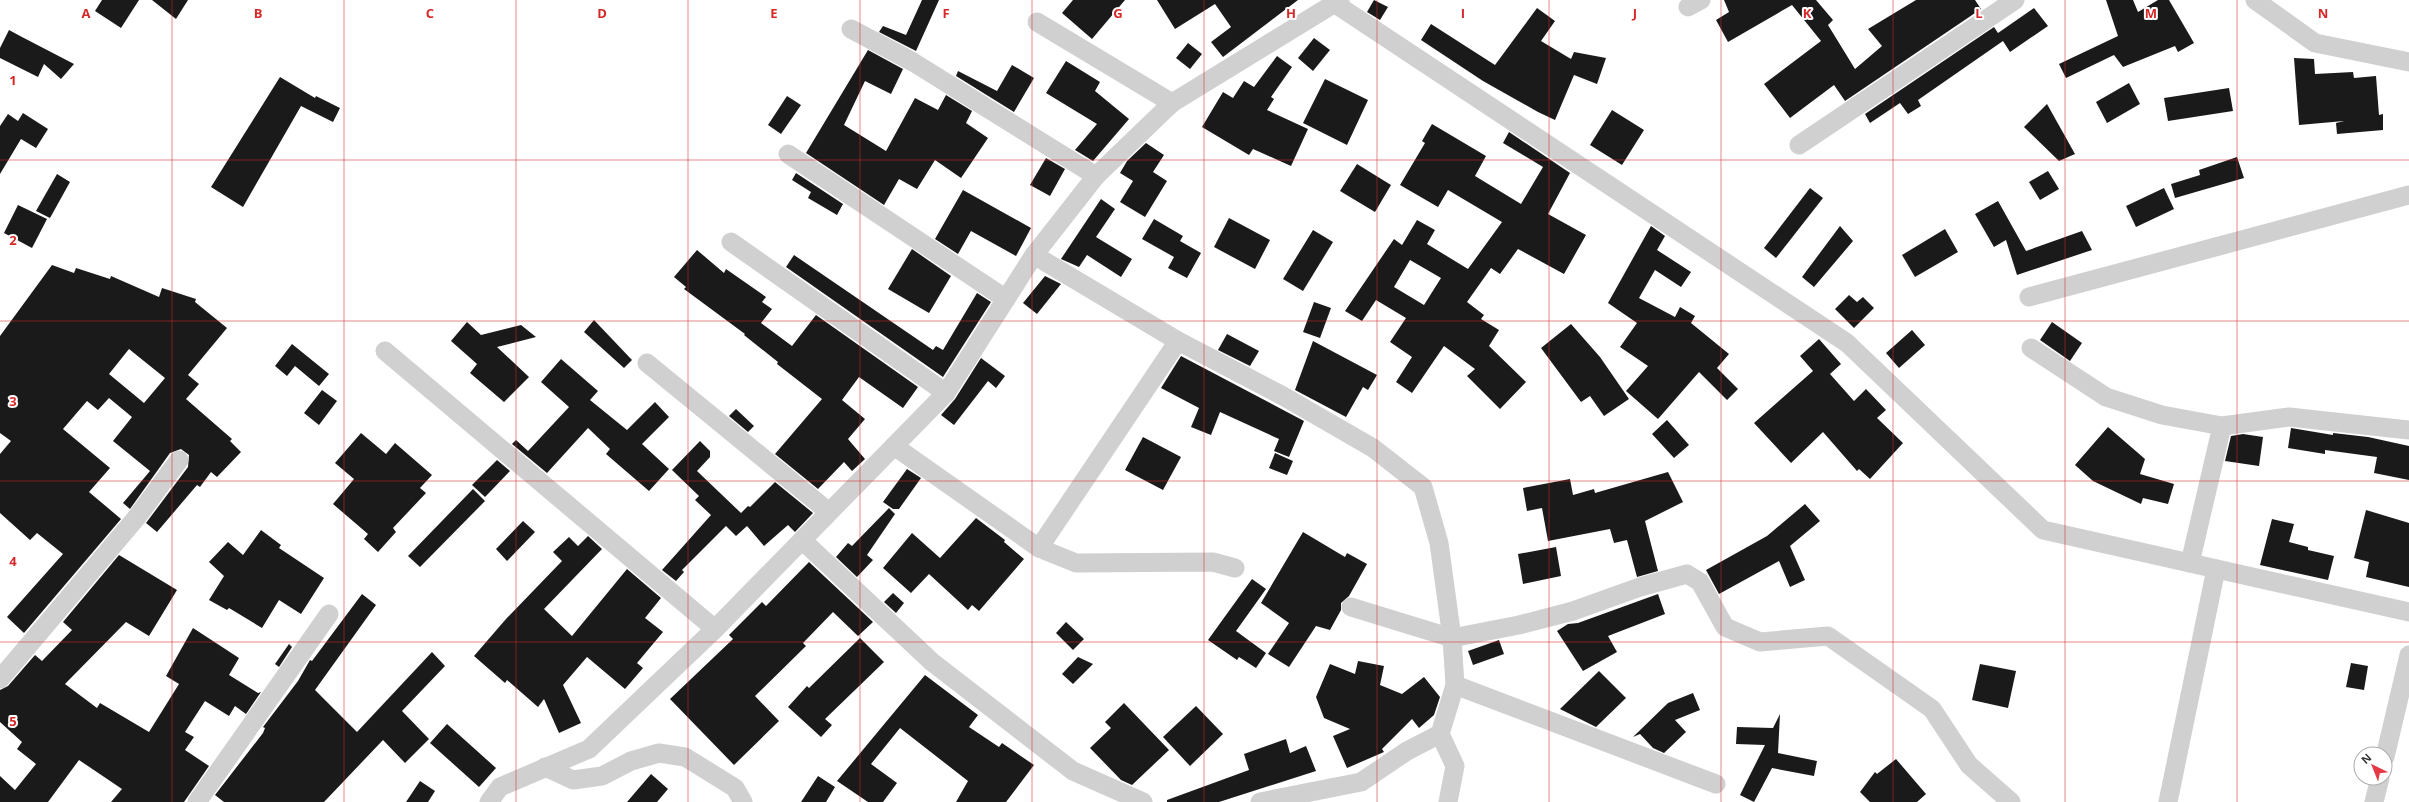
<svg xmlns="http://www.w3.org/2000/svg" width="2409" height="802" viewBox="0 0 2409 802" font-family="'Open Sans',sans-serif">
  <rect width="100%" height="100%" fill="#fff"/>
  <g fill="#1a1a1a" fill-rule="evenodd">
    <polygon points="102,0 139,0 121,28 95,11"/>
    <polygon points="152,0 188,0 176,19"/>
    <polygon points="922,0 939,0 916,51 879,32 883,26 906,35"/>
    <polygon points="1073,0 1125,0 1092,39 1062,13"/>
    <polygon points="1157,0 1298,0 1223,57 1211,42 1231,27 1215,4 1175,29"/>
    <polygon points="1374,0 1388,7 1380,20 1367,12"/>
    <polygon points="1724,0 1816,0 1833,20 1828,25 1855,69 1882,46 1868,29 1916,0 1975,0 1981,9 1845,101 1834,85 1790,118 1764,84 1821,41 1792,5 1728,42 1716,20 1729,12"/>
    <polygon points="2106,0 2133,0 2138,12 2158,0 2169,0 2194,43 2178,52 2175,46 2123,67 2114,55 2066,78 2059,64 2118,36"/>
    <polygon points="1537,8 1555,21 1541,41 1571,59 1574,52 1606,58 1597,84 1574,75 1555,120 1538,112 1483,81 1421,40 1431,24 1495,65"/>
    <polygon points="2034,8 2048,26 2010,52 2003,41 1918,100 1921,106 1908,114 1900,103 1870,123 1865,114 1994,27 1998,33"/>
    <polygon points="9,30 22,37 74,64 61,79 44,64 38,77 0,58 0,48"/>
    <polygon points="1314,38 1330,50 1313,71 1298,58"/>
    <polygon points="1188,43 1202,54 1190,69 1176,58"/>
    <polygon points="868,50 903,69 891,94 865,81 844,125 886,151 915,98 938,110 946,95 972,111 966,123 988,138 961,178 935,160 917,189 899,179 884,205 806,153"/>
    <polygon points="1277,56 1292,67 1271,97 1274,99 1267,110 1308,129 1291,166 1253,149 1249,155 1202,127 1223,92 1233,98 1244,81 1254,87"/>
    <polygon points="2294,58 2314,59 2315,74 2353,72 2354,78 2376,76 2379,115 2383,114 2383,130 2337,134 2336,123 2344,121 2299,125"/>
    <polygon points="1066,61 1100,82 1095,91 1129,119 1093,161 1075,150 1097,124 1046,93"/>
    <polygon points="1012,65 1034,78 1014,112 956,76 958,71 997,91"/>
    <polygon points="280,77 315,98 316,96 340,108 333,122 301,106 243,207 211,187"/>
    <polygon points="1325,79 1368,100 1347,145 1303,123"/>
    <polygon points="2129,83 2140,104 2107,123 2096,102"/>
    <polygon points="2229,88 2233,111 2168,121 2164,98"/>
    <polygon points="787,96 801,105 781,134 768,125"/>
    <polygon points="2047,104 2075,154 2059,161 2024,127"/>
    <polygon points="1612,110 1644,130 1622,165 1590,145"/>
    <polygon points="23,113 48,129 36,148 21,139 0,174 0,126 8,114 18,121"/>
    <path d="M1432 124 1486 156 1475 176 1521 204 1543 167 1503 143 1509 132 1570 173 1548 214 1586 235 1564 274 1518 249 1500 274 1491 268 1467 302 1484 315 1481 319 1499 330 1489 346 1526 382 1500 409 1467 376 1475 369 1444 346 1412 393 1396 382 1412 357 1390 342 1406 318 1376 300 1362 321 1345 311 1394 239 1402 245 1417 220 1435 230 1427 244 1468 269 1502 222 1448 190 1438 207 1400 185 1425 143 1422 141ZM1410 260 1441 278 1424 305 1394 287Z"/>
    <polygon points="1146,143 1164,155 1153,172 1167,181 1145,217 1120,202 1133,181 1120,173 1127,161"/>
    <polygon points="2237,157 2244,178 2175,198 2171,184 2200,175 2199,170"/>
    <polygon points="1046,158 1065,169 1050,196 1030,185"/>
    <polygon points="1357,164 1391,185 1375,212 1340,191"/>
    <polygon points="2048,171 2059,189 2040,200 2029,182"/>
    <polygon points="796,173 843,204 837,215 808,198 811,192 792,180"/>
    <polygon points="57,174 70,182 50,218 36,211"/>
    <polygon points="1810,188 1823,198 1776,258 1764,248"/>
    <polygon points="2164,188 2174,209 2136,227 2126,206"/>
    <polygon points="963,190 1031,228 1016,256 971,231 958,254 935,239"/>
    <polygon points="1101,199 1115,209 1096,237 1132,259 1121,277 1087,255 1079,267 1061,259"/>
    <polygon points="1998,201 2026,251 2082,231 2092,250 2017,275 2006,240 1994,247 1975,214"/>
    <polygon points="18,205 47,219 32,248 4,233"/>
    <polygon points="1229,218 1270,240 1255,269 1214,247"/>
    <polygon points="1154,219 1183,236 1180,241 1201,253 1187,278 1168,268 1174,257 1142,239"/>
    <polygon points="1651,226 1665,236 1657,250 1691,272 1681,287 1655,270 1639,298 1675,317 1680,307 1695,316 1691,323 1729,354 1717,368 1738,389 1727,400 1699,372 1658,419 1626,391 1648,366 1620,347 1637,323 1608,303"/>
    <polygon points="1840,226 1853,241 1814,287 1802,277"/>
    <polygon points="1945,229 1958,252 1915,277 1902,255"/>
    <polygon points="1313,230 1333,242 1303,291 1283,279"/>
    <polygon points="912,249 951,276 929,313 888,289"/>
    <polygon points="697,250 724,273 726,269 766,297 762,302 772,309 761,323 792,346 816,315 918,387 903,408 859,377 842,400 865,419 848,439 865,459 852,471 844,462 818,489 775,454 822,399 777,364 778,362 744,335 745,334 684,289 686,287 674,277"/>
    <polygon points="794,255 933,350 936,346 943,350 977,293 991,302 943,377 786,267"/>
    <path d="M52 265 74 273 76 268 110 279 111 276 159 297 162 288 196 299 195 302 227 328 188 375 199 384 186 399 232 439 230 441 241 452 217 477 211 472 200 487 197 485 157 532 146 523 188 467 189 455 181 449 170 453 130 509 123 503 150 471 113 441 132 417 109 398 98 410 87 401 63 429 110 468 89 492 121 519 24 633 7 617 63 554 37 533 30 540 0 513V454L11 441 0 433V336ZM129 349 165 378 144 403 109 374Z"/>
    <polygon points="1045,276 1061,284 1037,314 1023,303"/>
    <polygon points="1849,295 1857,302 1863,297 1874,308 1854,328 1835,309"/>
    <polygon points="1314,302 1331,308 1320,338 1303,332"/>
    <polygon points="594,320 632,360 624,368 584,332"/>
    <polygon points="467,322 481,335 521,325 536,337 497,347 529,377 504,402 470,373 477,364 451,341"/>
    <polygon points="2052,322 2082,343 2070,361 2040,340"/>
    <polygon points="1571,324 1600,357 1629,399 1604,416 1590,396 1581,402 1541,348"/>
    <polygon points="1912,330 1925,345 1899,368 1886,353"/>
    <polygon points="1227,334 1259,351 1250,366 1218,350"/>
    <polygon points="1819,339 1841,364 1830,374 1854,401 1866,389 1886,410 1877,418 1903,443 1870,479 1859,469 1857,471 1823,432 1791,463 1754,423 1813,371 1800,356"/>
    <polygon points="1313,341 1377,375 1368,390 1363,387 1346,417 1295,390"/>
    <polygon points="292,344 329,374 319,386 295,366 287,376 275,366"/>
    <polygon points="1181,356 1304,421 1289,457 1274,451 1279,439 1220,412 1211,435 1191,427 1199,408 1161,388"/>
    <polygon points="981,358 1005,376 996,388 988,381 954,425 941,415 955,399"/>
    <polygon points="561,359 598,391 590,400 627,430 655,402 669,417 642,444 669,469 649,491 606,454 610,449 588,428 547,473 512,444 516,440 528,451 569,407 541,382"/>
    <polygon points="322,390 337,401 319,425 304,413"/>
    <polygon points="736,409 754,426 748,432 729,416"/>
    <polygon points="1667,420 1689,445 1674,458 1652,434"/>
    <polygon points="2108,427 2145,459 2140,474 2174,484 2168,504 2143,498 2141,504 2093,481 2075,465"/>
    <polygon points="2291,428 2333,435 2333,433 2368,437 2409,446 2409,480 2374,473 2377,457 2325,450 2325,454 2288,448"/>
    <polygon points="361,433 386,454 395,443 432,475 420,488 426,493 393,528 396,532 378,552 364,539 368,534 333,504 354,479 335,463"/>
    <polygon points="2243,434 2263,437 2259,466 2225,461 2231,436"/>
    <polygon points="1143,437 1181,457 1163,490 1125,470"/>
    <polygon points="700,441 710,451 710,457 697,471 741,513 748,506 750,507 775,482 813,513 795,532 788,525 764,546 747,526 736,536 726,526 682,570 684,572 676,581 662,570 711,515 695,500 699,496 672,470"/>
    <polygon points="1275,453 1293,461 1287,475 1269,468"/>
    <polygon points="497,460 510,471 485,497 472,485"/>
    <polygon points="907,469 921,478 899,509 893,509 883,502"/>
    <polygon points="1668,472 1683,502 1645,521 1658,571 1637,577 1627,540 1614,543 1610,529 1548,541 1542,508 1527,511 1523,488 1570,479 1573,495 1594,489 1595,493"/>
    <polygon points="473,489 485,501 420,567 408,556"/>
    <polygon points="1805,504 1820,521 1790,546 1805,580 1790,587 1779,561 1719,594 1706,570 1767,536"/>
    <polygon points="889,508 895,514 867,555 873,560 857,577 836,557 848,543 852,546"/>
    <polygon points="2366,510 2409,523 2409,587 2366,577 2369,562 2354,558"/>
    <polygon points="976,518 1005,540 1004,542 1024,559 979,611 972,605 968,610 929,574 911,593 883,568 912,533 940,558"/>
    <polygon points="2272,519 2294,524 2289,542 2308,547 2308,550 2334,556 2328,580 2260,565"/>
    <polygon points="523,521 535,532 507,561 496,549"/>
    <polygon points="261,530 281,545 279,548 324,578 301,614 279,600 262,628 229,608 227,610 209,600 224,576 209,562 228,542 243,555"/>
    <polygon points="1303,532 1345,557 1347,553 1367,564 1349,596 1341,603 1341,610 1330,630 1316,626 1289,667 1268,654 1289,623 1261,603"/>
    <polygon points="588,536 602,549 544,609 572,636 627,569 661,598 645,618 663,632 637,663 643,668 625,689 587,657 563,685 581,723 559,733 544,699 538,707 507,680 505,683 474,656 506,619 562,561 553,552 569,537 578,546"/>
    <polygon points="1556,547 1561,576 1523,584 1518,554"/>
    <polygon points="119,555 177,590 149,636 126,622 65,684 97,708 100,703 149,732 179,684 166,676 193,628 239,658 229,675 258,693 261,692 246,714 235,706 229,716 205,701 185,732 194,737 185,750 209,766 184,802 111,802 122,789 79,760 48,802 0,802 0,776 15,790 36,764 17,749 22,742 0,722 0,690 8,686 35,655 42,661 72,630 63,622"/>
    <polygon points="809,562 873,622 858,636 833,612 803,643 806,646 755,696 779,721 734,765 670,699 733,639 729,635 762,602 766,606"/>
    <polygon points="1252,579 1266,589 1236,631 1266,653 1256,668 1239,657 1237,660 1208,640"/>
    <polygon points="893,593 904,603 896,613 884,602"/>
    <polygon points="362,594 376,605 315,690 357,732 432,652 445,666 402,711 429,739 405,763 383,740 324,802 224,802 215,795 263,733 265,728 263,727 298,681 310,660 312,661"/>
    <polygon points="1658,594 1665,614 1608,636 1617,652 1583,671 1557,631 1568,624 1578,623"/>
    <polygon points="1066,622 1084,639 1073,650 1056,633"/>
    <polygon points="860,638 884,662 825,719 832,725 821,737 788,707 807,686 809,688"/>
    <polygon points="1499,640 1504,654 1473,665 1468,651"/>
    <polygon points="289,644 292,647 279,667 275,664"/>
    <polygon points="1078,657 1093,664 1073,684 1062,674"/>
    <polygon points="1358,661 1384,666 1380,685 1402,694 1424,677 1440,697 1434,715 1419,728 1412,719 1382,749 1384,752 1347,768 1333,736 1350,729 1324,718 1316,697 1330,664 1355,674"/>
    <polygon points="2351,663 2368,666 2364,690 2346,687"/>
    <polygon points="1980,664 2016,671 2008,708 1972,700"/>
    <polygon points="1599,671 1626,698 1596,727 1560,709"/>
    <polygon points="925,675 978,715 969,727 999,747 1002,743 1034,765 1006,802 956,802 968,781 900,728 871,764 897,783 883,802 868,802 837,781"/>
    <polygon points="1693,693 1700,710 1675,720 1686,732 1664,753 1653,748 1640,734 1633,737 1668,703"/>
    <polygon points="1124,703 1169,750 1132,785 1121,780 1090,748 1111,728 1105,722"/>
    <polygon points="1196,706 1223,734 1190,766 1163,737"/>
    <polygon points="1780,714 1778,753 1817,761 1814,776 1772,768 1754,802 1740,795 1765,745 1736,744 1737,727 1773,728"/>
    <polygon points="447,724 496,768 479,787 430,743"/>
    <polygon points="1286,739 1290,753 1306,746 1316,771 1219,802 1167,802 1167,800 1249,770 1244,754"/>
    <polygon points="1896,759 1926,794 1917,802 1870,802 1860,792 1875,772 1877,774"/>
    <polygon points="651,774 668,789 657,802 627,802"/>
    <polygon points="818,776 835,787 826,802 801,802"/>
    <polygon points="420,781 435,791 428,802 406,802"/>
  </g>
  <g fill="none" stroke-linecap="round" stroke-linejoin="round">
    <g stroke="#d0d0d0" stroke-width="19">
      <polyline points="2255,0 2315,43 2409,62"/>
      <polyline points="1334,3 1847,343 2043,530 2409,612"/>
      <polyline points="1688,7 1701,0"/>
      <polyline points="1037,22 1172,103"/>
      <polyline points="851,29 913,62 1096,176"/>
      <polyline points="1799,145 2015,0"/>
      <polyline points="788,154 1006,299"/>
      <polyline points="731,242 946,393"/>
      <polyline points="1034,255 1178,341 1283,396 1373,448 1423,487 1439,543 1452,638 1455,685 1440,734 1407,751 1361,782 1260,802"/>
      <polyline points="2029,297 2409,195"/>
      <polyline points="2031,348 2106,397 2162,415 2222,426 2289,417 2409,430"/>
      <polyline points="385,351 715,629"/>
      <polyline points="647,363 829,512"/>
      <polyline points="894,446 1039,548 1076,563 1213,562 1235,568"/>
      <polyline points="802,540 932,662 1073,771 1143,802"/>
      <polyline points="1039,548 1178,341"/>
      <polyline points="2190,563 2222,426"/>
      <polyline points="1351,607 1452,638 1519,625 1573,611 1640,587 1687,574 1700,582 1725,627 1760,642 1828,636 1932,709 1969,765 2011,802"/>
      <polyline points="0,679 137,517 179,460"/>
      <polyline points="1455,685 1716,784"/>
      <polyline points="1440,734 1455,766 1448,802"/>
      <polyline points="2385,757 2409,655"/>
      <polyline points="545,767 573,780 602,776 631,761 659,753 685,757 735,788 743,802"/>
      <polyline points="197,802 329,614"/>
      <polyline points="489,802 500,787 589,749 715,629 946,393 1034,255 1096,176 1172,103 1340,0"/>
      <polyline points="2168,802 2216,569"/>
      <polyline points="2374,802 2380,778"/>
    </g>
  </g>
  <path fill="none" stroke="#d62828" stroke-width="1" stroke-opacity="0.55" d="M172 0V802M344 0V802M516 0V802M688 0V802M860 0V802M1032 0V802M1204 0V802M1377 0V802M1549 0V802M1721 0V802M1893 0V802M2065 0V802M2237 0V802M0 160H2409M0 321H2409M0 481H2409M0 642H2409"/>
  <g font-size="13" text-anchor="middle" font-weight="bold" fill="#d62828" stroke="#fff" stroke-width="4" stroke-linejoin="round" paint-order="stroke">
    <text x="86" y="18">A</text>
    <text x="258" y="18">B</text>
    <text x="430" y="18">C</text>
    <text x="602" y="18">D</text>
    <text x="774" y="18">E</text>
    <text x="946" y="18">F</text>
    <text x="1118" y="18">G</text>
    <text x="1291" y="18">H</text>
    <text x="1463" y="18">I</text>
    <text x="1635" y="18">J</text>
    <text x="1807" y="18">K</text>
    <text x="1979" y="18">L</text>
    <text x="2151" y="18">M</text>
    <text x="2323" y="18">N</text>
    <text x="13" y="85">1</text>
    <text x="13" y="245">2</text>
    <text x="13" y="406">3</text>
    <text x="13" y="566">4</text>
    <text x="13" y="726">5</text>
  </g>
  <g transform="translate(2373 766) rotate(317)"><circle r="19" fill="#ffffff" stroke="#adadad"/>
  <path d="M0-3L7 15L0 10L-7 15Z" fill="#e63946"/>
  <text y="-6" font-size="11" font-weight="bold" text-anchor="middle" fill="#333333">N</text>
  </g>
</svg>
